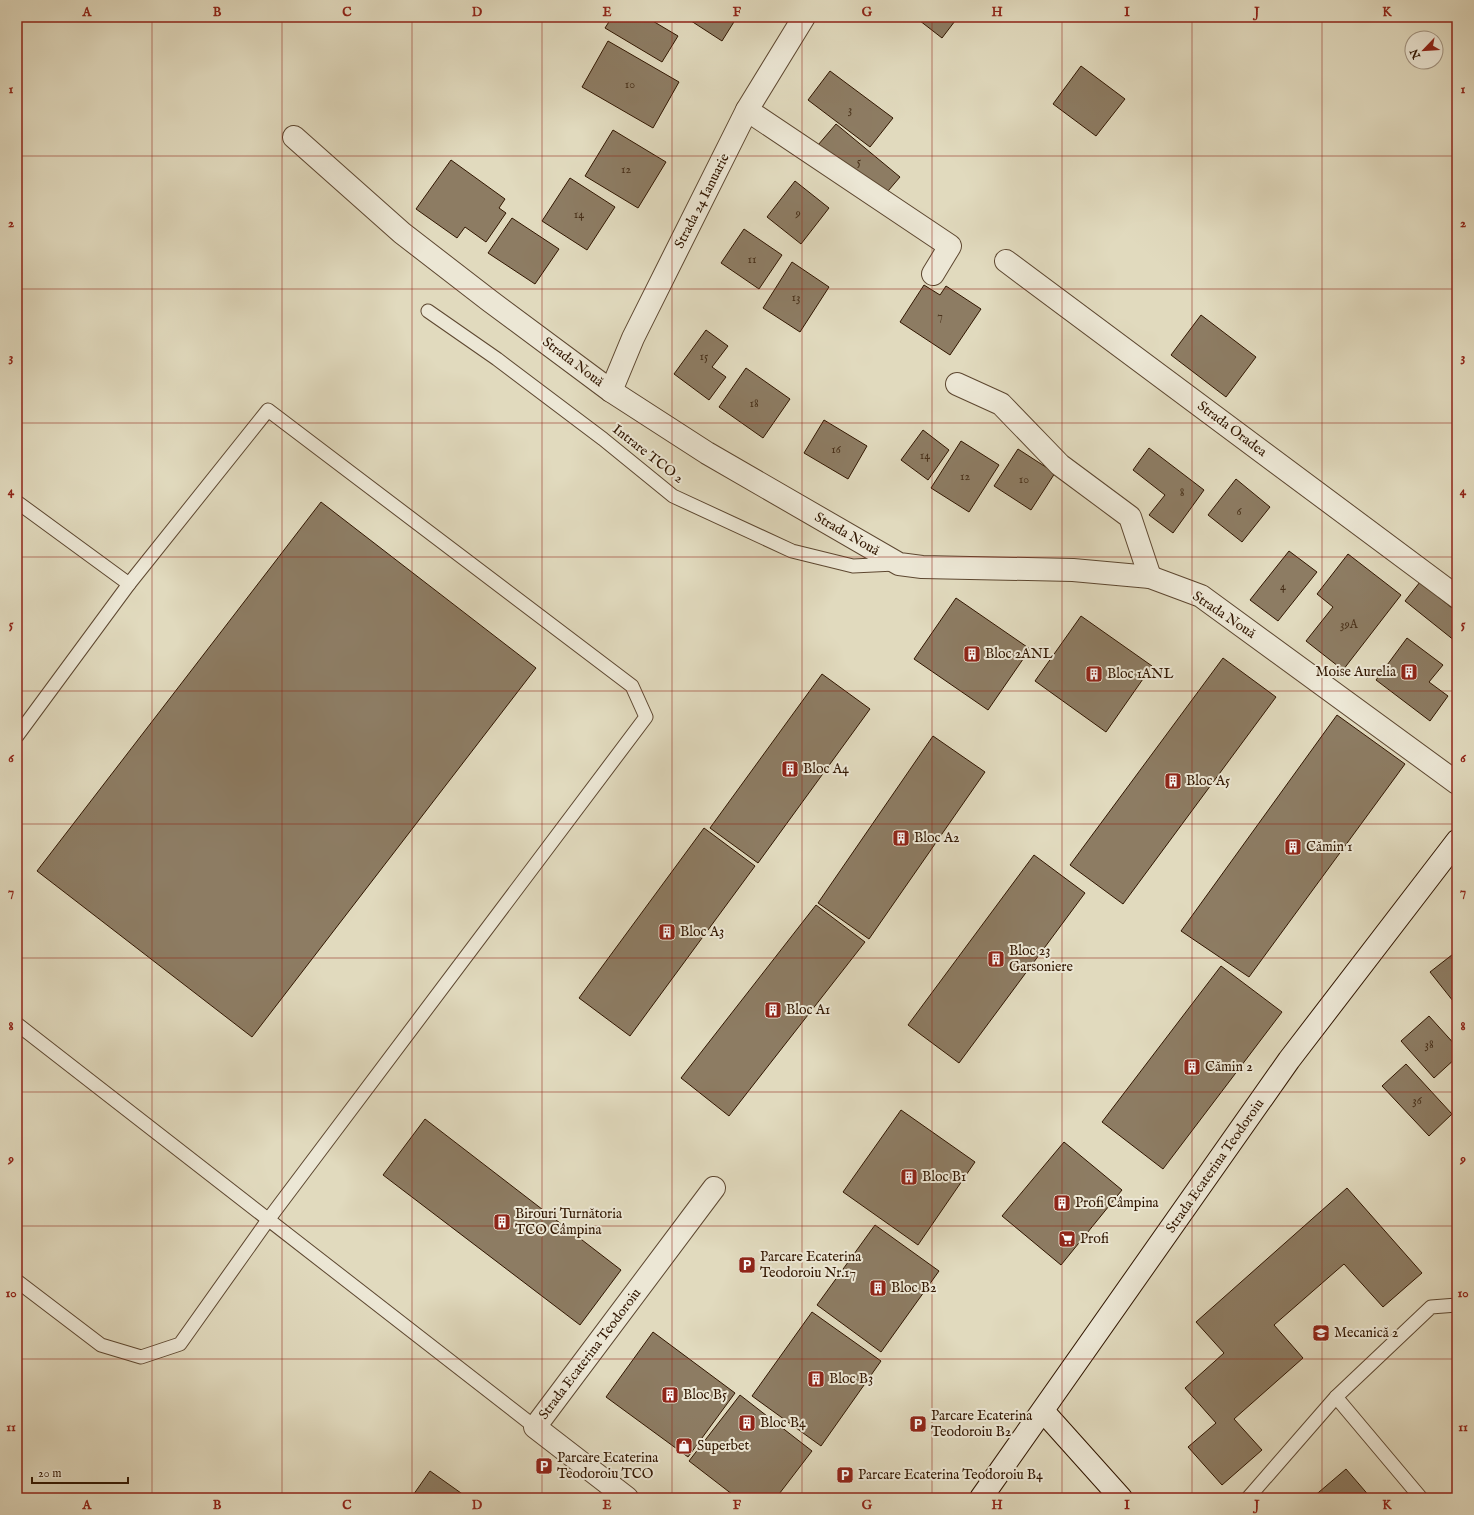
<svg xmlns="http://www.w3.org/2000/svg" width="1474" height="1515" viewBox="0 0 1474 1515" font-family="'IM FELL English',serif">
  <rect width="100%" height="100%" fill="#e1dabe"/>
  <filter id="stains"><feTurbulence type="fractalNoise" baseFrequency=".005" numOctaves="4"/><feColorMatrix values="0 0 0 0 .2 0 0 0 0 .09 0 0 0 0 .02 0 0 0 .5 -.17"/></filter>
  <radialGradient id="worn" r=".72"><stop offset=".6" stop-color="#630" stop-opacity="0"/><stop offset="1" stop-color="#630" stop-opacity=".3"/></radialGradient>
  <g fill="#8d7c63" stroke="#311600">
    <polygon points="612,17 646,17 678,36 662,62 605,28"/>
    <polygon points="685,17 737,17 722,41"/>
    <polygon points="915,17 958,17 942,38"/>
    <polygon points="608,41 679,82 653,128 582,87"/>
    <polygon points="1081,66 1125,99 1096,136 1053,104"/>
    <polygon points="830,71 893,118 870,147 808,100"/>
    <polygon points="836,124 900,177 882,198 818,145"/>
    <polygon points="613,130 666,162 638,208 585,176"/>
    <polygon points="451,160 505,199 499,208 506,213 486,242 465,227 457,238 416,209"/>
    <polygon points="570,178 615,207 587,250 542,221"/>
    <polygon points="795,181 829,208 801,244 767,217"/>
    <polygon points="512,218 559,249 535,284 488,253"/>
    <polygon points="744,229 782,255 759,289 721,263"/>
    <polygon points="792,262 829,287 800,332 763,308"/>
    <polygon points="924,285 940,295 946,286 981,309 950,355 900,322"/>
    <polygon points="1201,315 1256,357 1226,397 1171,355"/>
    <polygon points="706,330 728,346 712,367 726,377 709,400 674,374"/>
    <polygon points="746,368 790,399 763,438 719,407"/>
    <polygon points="824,420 867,446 848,479 804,453"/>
    <polygon points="923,430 949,450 928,480 901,460"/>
    <polygon points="961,441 999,465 969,512 931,488"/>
    <polygon points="1149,448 1204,490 1173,533 1149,515 1165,495 1133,470"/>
    <polygon points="1018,449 1055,473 1031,510 994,486"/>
    <polygon points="1236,479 1270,507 1242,542 1208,515"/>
    <polygon points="321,502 536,668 252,1037 37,871"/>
    <polygon points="1289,551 1317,572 1278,621 1250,600"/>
    <polygon points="1348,554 1401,595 1343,670 1306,641 1333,607 1317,594"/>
    <polygon points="1420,582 1457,612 1457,639 1455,641 1405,601"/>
    <polygon points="956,598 1030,649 988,710 914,659"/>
    <polygon points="1081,616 1152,666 1106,732 1035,681"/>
    <polygon points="1407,638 1443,665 1429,682 1448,696 1430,721 1376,680"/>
    <polygon points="1223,658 1276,697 1123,904 1070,865"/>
    <polygon points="822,674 870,709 758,863 710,828"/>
    <polygon points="1337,715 1405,764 1249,977 1181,931"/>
    <polygon points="933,736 985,772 869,939 818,903"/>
    <polygon points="704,828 755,866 630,1036 579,998"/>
    <polygon points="1034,855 1085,893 959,1063 908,1025"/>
    <polygon points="816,905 865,942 729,1116 681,1078"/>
    <polygon points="1457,951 1457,1006 1430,972"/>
    <polygon points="1221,966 1282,1012 1163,1169 1102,1122"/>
    <polygon points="1429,1016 1457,1047 1457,1057 1434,1078 1401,1041"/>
    <polygon points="1406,1064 1452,1114 1429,1136 1382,1086"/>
    <polygon points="901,1110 975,1162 918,1245 843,1192"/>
    <polygon points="425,1119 621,1270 580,1325 383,1175"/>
    <polygon points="1064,1142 1122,1190 1061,1265 1002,1216"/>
    <polygon points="1347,1188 1422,1273 1383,1307 1344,1264 1274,1325 1303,1358 1234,1419 1262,1450 1222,1485 1188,1447 1216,1423 1185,1388 1224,1353 1196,1322"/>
    <polygon points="875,1225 939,1271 881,1352 817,1305"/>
    <polygon points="812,1312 881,1361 821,1446 752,1396"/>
    <polygon points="653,1332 735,1393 688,1457 606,1397"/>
    <polygon points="740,1395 812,1451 776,1498 737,1498 689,1461"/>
    <polygon points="1346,1469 1371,1498 1312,1498"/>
    <polygon points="430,1471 468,1498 411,1498"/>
  </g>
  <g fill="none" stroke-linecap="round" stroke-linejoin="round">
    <g stroke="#5d4730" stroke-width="15">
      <g id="lane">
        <polyline points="428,311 497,359 603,439 673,496 792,551 853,566 895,564"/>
        <polyline points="17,502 129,584 17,736"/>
        <polyline points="17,1024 535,1427"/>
        <polyline points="17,1281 101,1345 141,1357 180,1344 268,1220 646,717 632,686 268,410 129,584"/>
        <polyline points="1336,1397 1421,1498"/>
        <polyline points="1248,1498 1336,1397 1431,1307 1457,1305"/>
      </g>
    </g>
    <g stroke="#5d4730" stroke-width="24">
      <g id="street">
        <polyline points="747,110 950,246 933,274"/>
        <polyline points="294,137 402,233 490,301 611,391 707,453 899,564 922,567 1073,570 1150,577 1201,596 1457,783"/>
        <polyline points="1006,261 1457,597"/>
        <polyline points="957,384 1001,404 1060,465 1130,517 1150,577"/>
        <polyline points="611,391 633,338 747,110 804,17"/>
        <polyline points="627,1498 535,1427 714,1188"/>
      </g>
    </g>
    <g stroke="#311600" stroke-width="24">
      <g id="secondary">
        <polyline points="1043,1411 1121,1498"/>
        <polyline points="981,1498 1289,1060 1457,841"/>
      </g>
    </g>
    <use href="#lane" stroke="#ece7d5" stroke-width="13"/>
    <use href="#street" stroke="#ece7d5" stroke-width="22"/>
    <use href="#secondary" stroke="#ece7d5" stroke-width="22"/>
  </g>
  <path fill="none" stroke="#8f2418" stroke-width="1" stroke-opacity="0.55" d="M152 17V1498M282 17V1498M412 17V1498M542 17V1498M672 17V1498M802 17V1498M932 17V1498M1062 17V1498M1192 17V1498M1322 17V1498M17 156H1457M17 289H1457M17 423H1457M17 557H1457M17 691H1457M17 824H1457M17 958H1457M17 1092H1457M17 1226H1457M17 1359H1457"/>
  <defs>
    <g id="building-square" transform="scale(0.9)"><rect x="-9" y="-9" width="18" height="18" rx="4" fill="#8f2418" stroke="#ece7d5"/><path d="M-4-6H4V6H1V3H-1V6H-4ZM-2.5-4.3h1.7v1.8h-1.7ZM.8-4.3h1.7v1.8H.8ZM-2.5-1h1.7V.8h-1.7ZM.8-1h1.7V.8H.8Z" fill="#fff"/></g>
    <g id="supermarket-square" transform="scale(0.9)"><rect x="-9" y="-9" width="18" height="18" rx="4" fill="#8f2418" stroke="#ece7d5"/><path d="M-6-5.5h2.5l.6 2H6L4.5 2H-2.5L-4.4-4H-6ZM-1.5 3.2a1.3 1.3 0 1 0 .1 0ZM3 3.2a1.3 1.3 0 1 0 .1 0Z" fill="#fff"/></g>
    <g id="parking-square" transform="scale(0.9)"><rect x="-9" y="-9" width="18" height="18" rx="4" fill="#8f2418" stroke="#ece7d5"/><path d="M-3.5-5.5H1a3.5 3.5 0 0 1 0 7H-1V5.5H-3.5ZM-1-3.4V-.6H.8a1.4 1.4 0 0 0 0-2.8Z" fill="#fff"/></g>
    <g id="school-square" transform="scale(0.9)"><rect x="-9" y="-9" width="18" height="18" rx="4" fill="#8f2418" stroke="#ece7d5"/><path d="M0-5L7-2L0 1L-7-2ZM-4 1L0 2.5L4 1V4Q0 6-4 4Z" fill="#fff"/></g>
    <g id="shop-square" transform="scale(0.9)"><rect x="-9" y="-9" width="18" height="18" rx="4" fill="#8f2418" stroke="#ece7d5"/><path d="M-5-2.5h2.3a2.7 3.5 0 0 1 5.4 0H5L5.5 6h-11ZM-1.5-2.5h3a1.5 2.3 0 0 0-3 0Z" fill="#fff"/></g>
  </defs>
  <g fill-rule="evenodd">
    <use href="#building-square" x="972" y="654"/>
    <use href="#building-square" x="1409" y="672"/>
    <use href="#building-square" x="1094" y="674"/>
    <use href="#building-square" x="790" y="769"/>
    <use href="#building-square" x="1173" y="781"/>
    <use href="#building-square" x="901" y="838"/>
    <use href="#building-square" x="1293" y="847"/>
    <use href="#building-square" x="667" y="932"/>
    <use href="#building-square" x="996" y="959"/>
    <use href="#building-square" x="773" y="1010"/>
    <use href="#building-square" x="1192" y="1067"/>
    <use href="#building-square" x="909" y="1177"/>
    <use href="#building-square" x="1062" y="1203"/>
    <use href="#building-square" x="502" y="1222"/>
    <use href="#supermarket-square" x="1067" y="1239"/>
    <use href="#parking-square" x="747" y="1265"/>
    <use href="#building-square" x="878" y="1288"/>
    <use href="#school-square" x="1321" y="1333"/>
    <use href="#building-square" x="816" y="1379"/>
    <use href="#building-square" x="670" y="1395"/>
    <use href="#building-square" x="747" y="1423"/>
    <use href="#parking-square" x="918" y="1424"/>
    <use href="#shop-square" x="684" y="1446"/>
    <use href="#parking-square" x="544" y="1466"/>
    <use href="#parking-square" x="845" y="1475"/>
  </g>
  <g text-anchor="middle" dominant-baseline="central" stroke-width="4" stroke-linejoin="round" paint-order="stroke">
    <g font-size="12" fill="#483019">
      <text x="630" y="84">10</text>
      <text x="850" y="109">3</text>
      <text x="859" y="161">5</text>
      <text x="626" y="169">12</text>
      <text x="798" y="213">9</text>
      <text x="579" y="214">14</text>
      <text x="752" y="259">11</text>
      <text x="796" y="297">13</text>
      <text x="940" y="316">7</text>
      <text x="704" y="356">15</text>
      <text x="754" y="403">18</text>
      <text x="836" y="449">16</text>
      <text x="925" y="455">14</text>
      <text x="965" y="476">12</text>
      <text x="1024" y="479">10</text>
      <text x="1182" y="492">8</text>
      <text x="1239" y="511">6</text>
      <text x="1283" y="586">4</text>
      <text x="1349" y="624">39A</text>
      <text x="1429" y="1044">38</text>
      <text x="1417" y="1100">36</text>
    </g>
    <g font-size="14" fill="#311600" stroke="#ece7d5">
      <text transform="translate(702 201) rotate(-63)">Strada 24 Ianuarie</text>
      <text transform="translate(573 362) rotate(37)">Strada Nouă</text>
      <text transform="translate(1232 429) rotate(37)">Strada Oradea</text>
      <text transform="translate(648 454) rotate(38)">Intrare TCO 2</text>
      <text transform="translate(847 534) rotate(30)">Strada Nouă</text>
      <text transform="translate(1224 615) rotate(34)">Strada Nouă</text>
      <text transform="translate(1215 1166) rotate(-55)">Strada Ecaterina Teodoroiu</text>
      <text transform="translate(590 1354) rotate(-53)">Strada Ecaterina Teodoroiu</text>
    </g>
    <g font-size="14" fill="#311600" stroke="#ece7d5" text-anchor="start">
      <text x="985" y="654">Bloc 2ANL</text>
      <text x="1396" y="672" text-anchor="end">Moise Aurelia</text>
      <text x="1107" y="674">Bloc 1ANL</text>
      <text x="803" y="769">Bloc A4</text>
      <text x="1186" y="781">Bloc A5</text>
      <text x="914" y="838">Bloc A2</text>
      <text x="1306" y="847">Cămin 1</text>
      <text x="680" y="932">Bloc A3</text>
      <text x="1009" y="951">Bloc 23<tspan x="1009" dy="16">Garsoniere</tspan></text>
      <text x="786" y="1010">Bloc A1</text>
      <text x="1205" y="1067">Cămin 2</text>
      <text x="922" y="1177">Bloc B1</text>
      <text x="1075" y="1203">Profi Câmpina</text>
      <text x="515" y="1214">Birouri Turnătoria<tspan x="515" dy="16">TCO Câmpina</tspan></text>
      <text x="1080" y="1239">Profi</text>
      <text x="760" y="1257">Parcare Ecaterina<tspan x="760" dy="16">Teodoroiu Nr.17</tspan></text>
      <text x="891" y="1288">Bloc B2</text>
      <text x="1334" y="1333">Mecanică 2</text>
      <text x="829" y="1379">Bloc B3</text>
      <text x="683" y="1395">Bloc B5</text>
      <text x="931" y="1416">Parcare Ecaterina<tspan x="931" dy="16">Teodoroiu B2</tspan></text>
      <text x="760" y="1423">Bloc B4</text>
      <text x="697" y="1446">Superbet</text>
      <text x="557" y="1458">Parcare Ecaterina<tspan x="557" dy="16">Teodoroiu TCO</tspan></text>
      <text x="858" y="1475">Parcare Ecaterina Teodoroiu B4</text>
    </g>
  </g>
  <rect width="1474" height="1515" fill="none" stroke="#e1dabe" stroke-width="44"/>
  <g transform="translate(1424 50) rotate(245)"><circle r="19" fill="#ece7d5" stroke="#a19380"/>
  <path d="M0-3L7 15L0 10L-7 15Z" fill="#8f2418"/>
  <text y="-6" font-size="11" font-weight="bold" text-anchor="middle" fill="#311600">N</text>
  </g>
  <path d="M32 1477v6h96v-6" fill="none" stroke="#311600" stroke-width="2"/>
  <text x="38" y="1477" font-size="12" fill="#311600" stroke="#ece7d5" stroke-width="3" paint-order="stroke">20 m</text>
  <rect x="22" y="22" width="1430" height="1471" fill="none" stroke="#8f2418" stroke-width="1.5"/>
  <g font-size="13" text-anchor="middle" font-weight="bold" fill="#8f2418">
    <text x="87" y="16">A</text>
    <text x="217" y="16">B</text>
    <text x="347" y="16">C</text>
    <text x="477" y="16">D</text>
    <text x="607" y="16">E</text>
    <text x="737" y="16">F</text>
    <text x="867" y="16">G</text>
    <text x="997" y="16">H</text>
    <text x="1127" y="16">I</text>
    <text x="1257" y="16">J</text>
    <text x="1387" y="16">K</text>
    <text x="11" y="93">1</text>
    <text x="1463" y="93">1</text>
    <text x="11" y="227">2</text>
    <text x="1463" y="227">2</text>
    <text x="11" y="361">3</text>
    <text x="1463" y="361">3</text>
    <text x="11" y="495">4</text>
    <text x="1463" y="495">4</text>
    <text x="11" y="628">5</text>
    <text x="1463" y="628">5</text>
    <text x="11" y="762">6</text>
    <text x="1463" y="762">6</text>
    <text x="11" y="896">7</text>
    <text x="1463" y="896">7</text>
    <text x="11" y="1030">8</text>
    <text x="1463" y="1030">8</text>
    <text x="11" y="1163">9</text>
    <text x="1463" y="1163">9</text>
    <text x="11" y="1297">10</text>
    <text x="1463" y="1297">10</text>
    <text x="11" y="1431">11</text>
    <text x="1463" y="1431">11</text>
    <text x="87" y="1509">A</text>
    <text x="217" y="1509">B</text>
    <text x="347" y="1509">C</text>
    <text x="477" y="1509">D</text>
    <text x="607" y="1509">E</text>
    <text x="737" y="1509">F</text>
    <text x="867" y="1509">G</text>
    <text x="997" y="1509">H</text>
    <text x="1127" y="1509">I</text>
    <text x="1257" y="1509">J</text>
    <text x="1387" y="1509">K</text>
  </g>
  <rect width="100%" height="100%" filter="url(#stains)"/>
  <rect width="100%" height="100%" fill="url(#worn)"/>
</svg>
